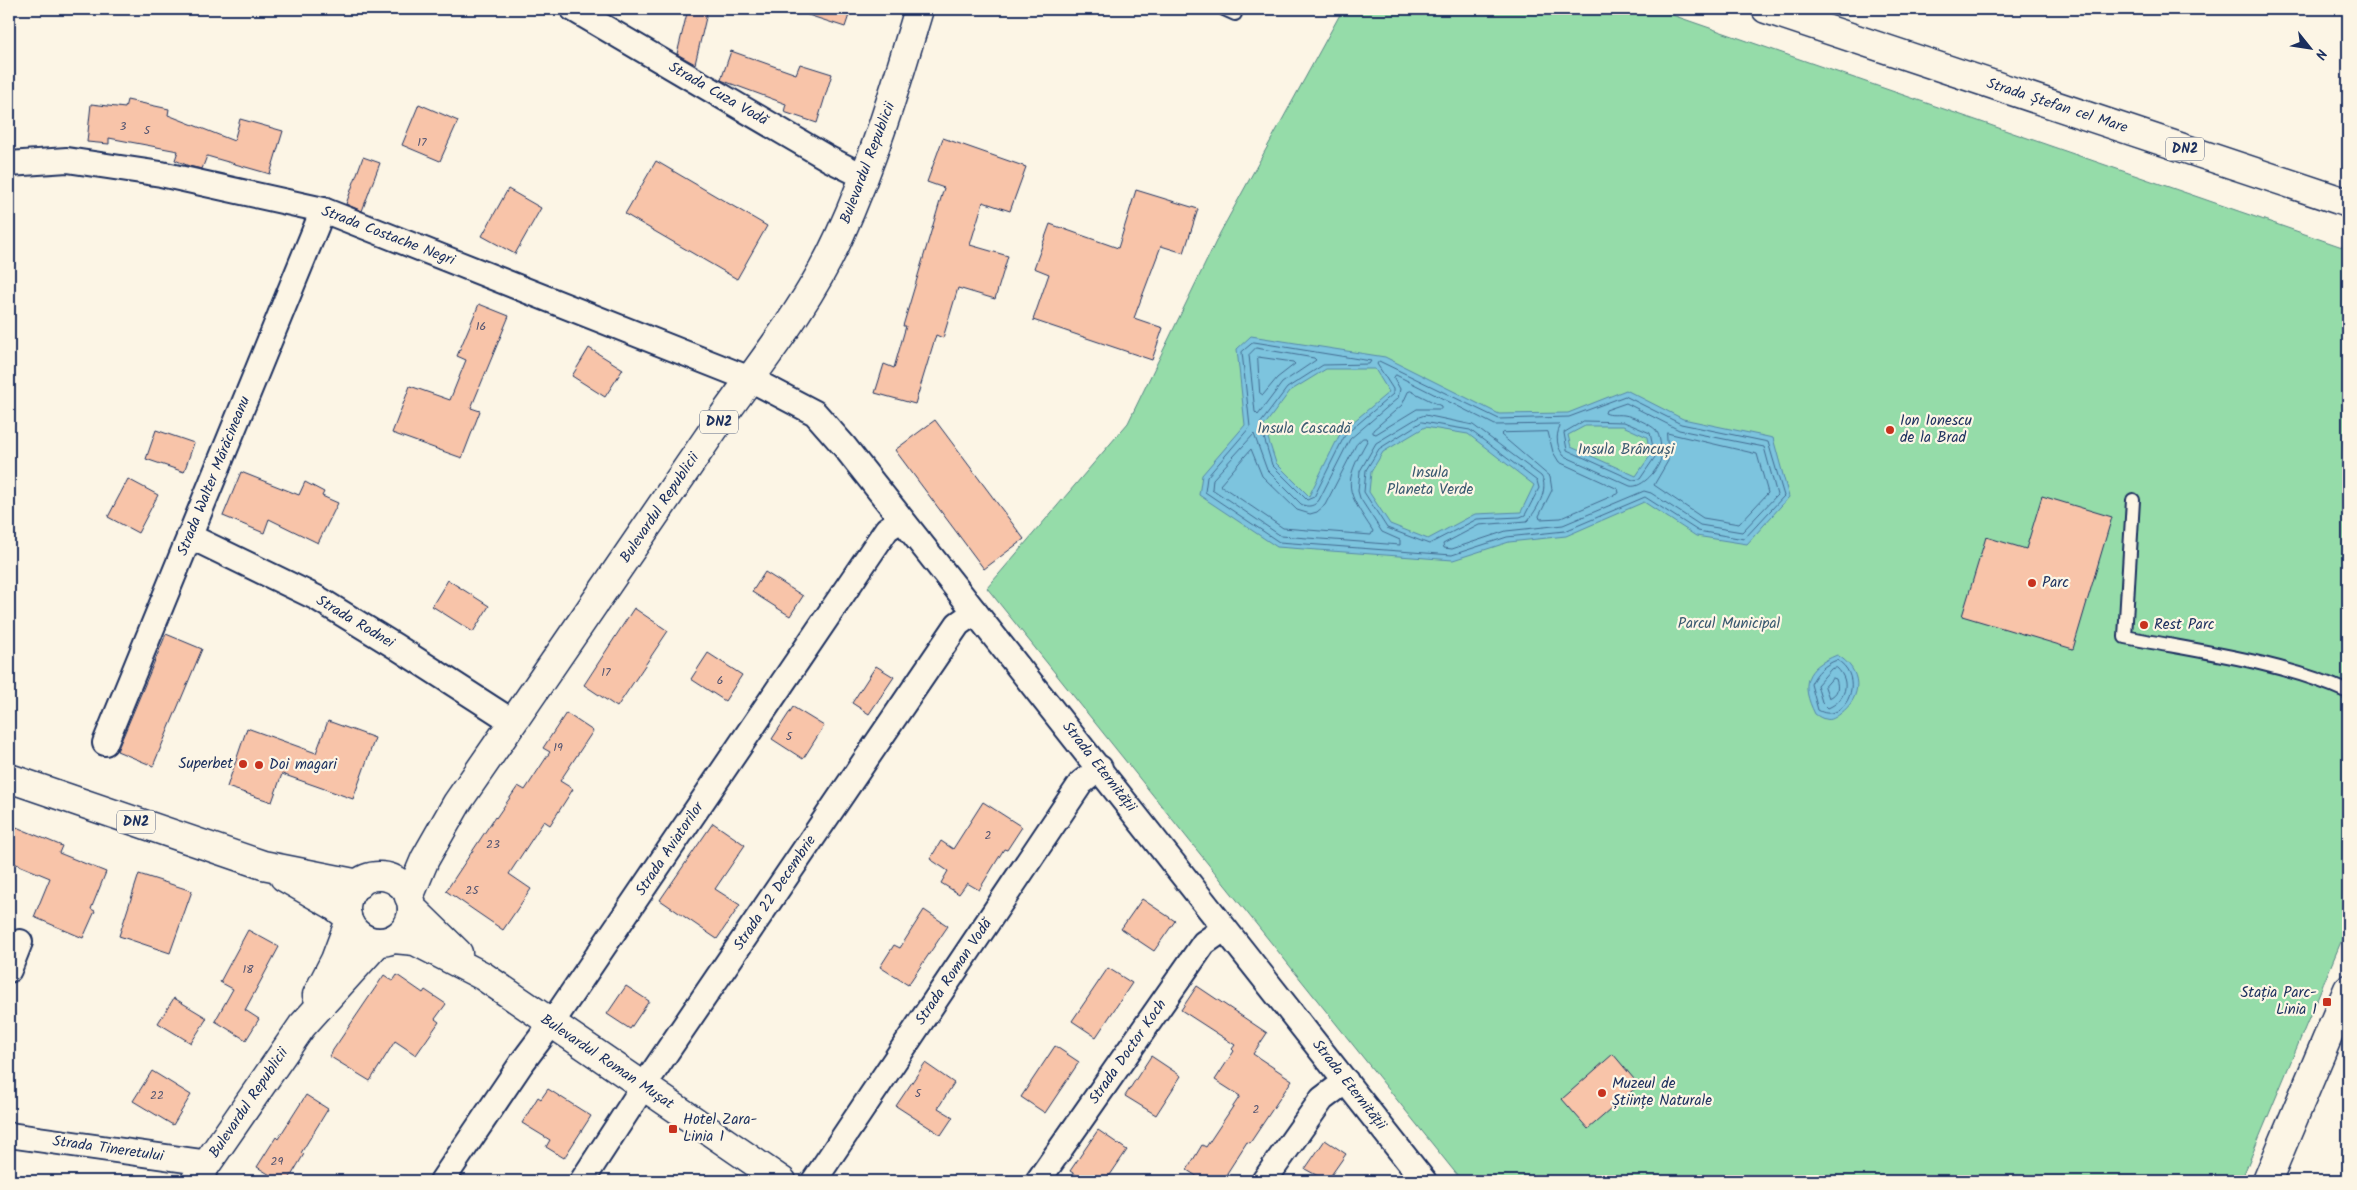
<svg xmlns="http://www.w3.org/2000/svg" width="2357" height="1190" viewBox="0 0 2357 1190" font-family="Kalam,sans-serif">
  <rect width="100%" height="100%" fill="#fcf5e5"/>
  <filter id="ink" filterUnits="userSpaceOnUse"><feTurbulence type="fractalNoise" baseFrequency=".02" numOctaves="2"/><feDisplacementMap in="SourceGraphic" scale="10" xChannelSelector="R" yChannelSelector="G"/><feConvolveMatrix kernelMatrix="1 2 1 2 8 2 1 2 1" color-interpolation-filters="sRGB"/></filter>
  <g filter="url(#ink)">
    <polygon fill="#95dca9" stroke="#588684" points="1343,9 1655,9 2348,249 2348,925 2241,1181 1462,1181 987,588 1128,423 1220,233"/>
    <g fill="#7dc4de" stroke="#5688ab" fill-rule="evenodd">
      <path d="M1251 336 1385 357 1499 414 1568 413 1626 390 1683 419 1773 438 1789 497 1747 544 1696 536 1644 502 1566 536 1509 542 1453 560 1277 547 1199 495 1202 475 1245 425 1237 349ZM1326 369H1375L1389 392 1341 432 1309 496 1276 463 1264 426 1290 391ZM1585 426H1623L1647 437 1650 456 1636 476 1571 447 1568 435ZM1425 427 1468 434 1534 485 1521 512 1475 514 1428 539 1390 524 1369 492 1371 472 1383 452Z"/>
      <path d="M1837 655C1863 670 1863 697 1840 714 1836 717 1831 721 1826 719 1822 719 1818 716 1815 714 1800 684 1805 668 1837 655Z"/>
    </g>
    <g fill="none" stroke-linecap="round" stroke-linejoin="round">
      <g stroke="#426b91" stroke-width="1">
        <polygon points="1254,342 1371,361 1369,364 1323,365 1287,388 1260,424 1272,465 1307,500 1314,497 1345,435 1393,394 1393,389 1377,364 1379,361 1499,419 1569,417 1625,396 1681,424 1768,442 1784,496 1744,539 1698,531 1645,497 1565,531 1507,537 1452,555 1279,542 1205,492 1207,477 1250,427 1242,352"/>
        <polygon points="1256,348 1314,358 1316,360 1282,383 1258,415 1255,412 1249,355"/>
        <polygon points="1258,357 1293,362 1295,364 1277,378 1263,395 1260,393"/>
        <path d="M1396 375 1495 425 1559 424 1560 427C1555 436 1557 448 1564 456L1630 486C1642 489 1660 468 1661 457 1662 450 1660 435 1656 430 1650 424 1632 416 1624 415 1617 414 1611 416 1605 413L1606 410 1626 403 1679 430 1764 447 1777 495 1742 532 1700 525 1651 493 1644 491 1563 525 1506 531 1452 549 1444 548 1443 544 1479 525 1527 521C1536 512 1550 488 1541 476L1473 425 1425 415 1419 417 1376 443 1360 471 1358 491 1360 498 1382 532 1400 540V545L1281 536 1212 489 1213 479 1254 434 1267 470 1301 504C1308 508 1315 506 1319 500L1350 439 1398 398 1400 389 1394 378Z"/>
        <polygon points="1411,391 1441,406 1441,409 1417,409 1376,434 1373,433 1373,430 1402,405 1408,392"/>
        <polygon points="1584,421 1624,422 1650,433 1655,457 1640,479 1633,480 1567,450 1564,433"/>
        <polygon points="1422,422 1470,430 1537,481 1539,488 1525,515 1520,517 1477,519 1429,544 1387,528 1364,492 1366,470 1379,449"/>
        <polygon points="1548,432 1553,452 1559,462 1618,489 1619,493 1561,518 1540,519 1539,516 1552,490 1550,477 1501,435 1503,433"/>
        <polygon points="1667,433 1757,454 1768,493 1739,524 1703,518 1654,485 1668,461"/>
        <path d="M1363 438H1366L1367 441C1342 485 1346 490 1373 531L1371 535 1283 528 1220 485 1251 449 1262 476 1297 510 1310 514 1317 512 1325 505 1356 445Z"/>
        <path d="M1837 660C1867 677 1845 726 1818 710L1811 684C1816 673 1825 664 1837 660Z"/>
        <path d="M1837 668C1852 682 1845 701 1828 708L1822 702 1817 685 1831 669Z"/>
        <path d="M1833 678 1836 679C1839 688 1838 694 1829 698L1825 687Z"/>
      </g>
    </g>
    <g fill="#f8c4a9" stroke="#1b2f5e">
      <polygon points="688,9 708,9 695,64 677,54"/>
      <polygon points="800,9 851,9 845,27 799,12"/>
      <polygon points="731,51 796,74 800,64 832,74 817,123 784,112 786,104 721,80"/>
      <polygon points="127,100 169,109 168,115 234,141 240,119 283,131 270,174 207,156 202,169 189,166 175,160 178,151 109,138 109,144 87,142 91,104 125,108"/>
      <polygon points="419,104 458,121 440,161 402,145"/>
      <polygon points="943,138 1026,167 1010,211 983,202 970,245 1008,256 995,299 958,288 943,338 936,335 915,404 875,393 884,364 894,368 906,326 903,326 944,188 927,182"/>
      <polygon points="363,157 380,163 362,211 346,204"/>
      <polygon points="656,161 767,226 737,279 625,214"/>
      <polygon points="508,189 541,208 515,254 482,236"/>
      <polygon points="1136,190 1198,209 1184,253 1161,246 1134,318 1163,328 1152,360 1033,320 1049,274 1034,268 1050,224 1118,248"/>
      <polygon points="479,304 509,316 471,408 480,411 462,458 392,433 410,386 450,400 466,360 457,356"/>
      <polygon points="589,348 623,369 605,397 572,376"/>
      <polygon points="935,420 1024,539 984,569 895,450"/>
      <polygon points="156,430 194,443 184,472 146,459"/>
      <polygon points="241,472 299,495 305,482 324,492 322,496 338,503 318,543 269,519 264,533 223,516"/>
      <polygon points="128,479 158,495 138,533 108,517"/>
      <polygon points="2042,496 2112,517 2073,649 1962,616 1986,537 2026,549"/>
      <polygon points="765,572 803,596 790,616 752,592"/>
      <polygon points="448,580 489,606 473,632 432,606"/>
      <polygon points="634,608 668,631 617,707 584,685"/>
      <polygon points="166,634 202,649 153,766 117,751"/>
      <polygon points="708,653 742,675 725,701 691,679"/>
      <polygon points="876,666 894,677 869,714 852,703"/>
      <polygon points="793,707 824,726 803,759 772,739"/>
      <polygon points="566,713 593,731 560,781 573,789 550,825 544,821 509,874 531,889 503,930 446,891 495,817 496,818 518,786 525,790 550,752 543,748"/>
      <polygon points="328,721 375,738 353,799 282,774 272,802 227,787 247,728 316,753"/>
      <polygon points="983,802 1022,827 1007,850 1004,849 979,890 967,883 959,894 941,883 948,871 930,859 941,841 953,849"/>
      <polygon points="713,823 745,845 715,889 740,905 717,939 660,900"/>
      <polygon points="9,824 62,846 59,853 106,872 91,909 95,911 83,938 34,917 50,878 9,861"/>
      <polygon points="139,874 192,891 170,953 119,936"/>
      <polygon points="1142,899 1175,921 1154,951 1121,929"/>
      <polygon points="924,910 948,926 908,985 880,967 894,945 900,948"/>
      <polygon points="248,930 279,947 245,1010 259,1019 246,1040 215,1021 233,989 220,982"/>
      <polygon points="1108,968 1132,983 1096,1037 1072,1021"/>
      <polygon points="384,975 393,981 397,975 423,993 425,990 446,1004 435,1019 439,1022 416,1055 395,1041 370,1081 329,1056"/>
      <polygon points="626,986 649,1001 630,1029 607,1014"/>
      <polygon points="1197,986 1267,1033 1253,1054 1292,1080 1250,1143 1247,1142 1222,1181 1204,1181 1187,1170 1202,1145 1206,1147 1240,1096 1215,1080 1234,1051 1232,1049 1235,1045 1181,1010"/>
      <polygon points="174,998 207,1018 191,1043 158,1023"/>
      <polygon points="1055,1046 1079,1062 1045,1113 1021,1097"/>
      <polygon points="1613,1054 1639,1085 1588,1129 1562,1099"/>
      <polygon points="1151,1056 1181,1076 1156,1115 1125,1096"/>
      <polygon points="925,1063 954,1083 938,1108 953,1117 941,1135 896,1106"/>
      <polygon points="152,1071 191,1095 173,1125 133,1101"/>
      <polygon points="548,1089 591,1116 564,1158 546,1147 550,1140 522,1123 538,1097 541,1099"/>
      <polygon points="306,1095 328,1109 301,1153 304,1154 288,1181 280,1181 257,1167 276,1137 278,1139"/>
      <polygon points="1098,1130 1127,1150 1106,1181 1085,1181 1070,1171"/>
      <polygon points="1325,1140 1346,1154 1327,1181 1305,1169"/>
    </g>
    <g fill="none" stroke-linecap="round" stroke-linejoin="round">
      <g stroke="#1b2f5e" stroke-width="16">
        <g id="lane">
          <polyline points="1224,9 1235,14"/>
          <path d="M2133 500 2125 637C2196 651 2284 662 2348 692"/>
        </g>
      </g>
      <g stroke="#1b2f5e" stroke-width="28">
        <g id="street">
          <polyline points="573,9 829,159 865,177"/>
          <polyline points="9,164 67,160 161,174 323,210 750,379 815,413 844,446 1424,1181"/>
          <polyline points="189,536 317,598 395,646 513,722"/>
          <polyline points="105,743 323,210"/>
          <polyline points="9,970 20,942"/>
          <polyline points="9,1135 208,1163"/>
          <polyline points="442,1181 521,1064 551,1024 887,529 901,520"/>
          <polyline points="582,1181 643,1087 958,624 975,612"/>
          <polyline points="814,1181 1081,783 1100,768"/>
          <polyline points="1038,1181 1204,943 1224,929"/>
          <polyline points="1264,1181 1322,1099 1346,1081"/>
        </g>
      </g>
      <g stroke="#1b2f5e" stroke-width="31">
        <g id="secondary">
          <polyline points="412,908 458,953"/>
          <polyline points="394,939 415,941 483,976 782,1181"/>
          <polyline points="317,995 335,960 349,923"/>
          <polyline points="195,1181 302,1026 378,942"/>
          <polyline points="2267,1181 2348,989"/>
        </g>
      </g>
      <g stroke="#1b2f5e" stroke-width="31">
        <g id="primary">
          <polyline points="1766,9 2348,203"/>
          <polyline points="9,778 263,865 359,884"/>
          <circle cx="379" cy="909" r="33"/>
          <polyline points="284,877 333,905 347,916"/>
          <path d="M409 897 425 859 457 803C541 682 624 560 707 439 753 372 806 310 839 237 873 163 896 86 919 9"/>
        </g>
      </g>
      <use href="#lane" stroke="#fcf5e5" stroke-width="12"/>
      <use href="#street" stroke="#fcf5e5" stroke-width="24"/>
      <use href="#secondary" stroke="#fcf5e5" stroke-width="28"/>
      <use href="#primary" stroke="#fcf5e5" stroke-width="28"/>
      <g stroke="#1b2f5e" stroke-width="5.5">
        <polyline id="rail" points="2336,9 2348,14"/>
      </g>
      <use href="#rail" stroke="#fcf5e5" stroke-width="4" stroke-dasharray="11" stroke-linecap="butt"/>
    </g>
  </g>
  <g fill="#c8321e" stroke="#fcf5e5" stroke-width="2">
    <circle cx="1890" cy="430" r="5"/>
    <circle cx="2032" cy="583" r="5"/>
    <circle cx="2144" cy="625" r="5"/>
    <circle cx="243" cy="764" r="5"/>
    <circle cx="259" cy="765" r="5"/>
    <rect x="2322" y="997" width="10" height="10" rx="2.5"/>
    <circle cx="1602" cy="1093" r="5"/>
    <rect x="668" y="1124" width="10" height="10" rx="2.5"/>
  </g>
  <g text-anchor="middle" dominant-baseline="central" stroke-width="4.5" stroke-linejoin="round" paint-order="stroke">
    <g font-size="12" fill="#525471">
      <text x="123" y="126">3</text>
      <text x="147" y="130">5</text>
      <text x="422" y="142">17</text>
      <text x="481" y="326">16</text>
      <text x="606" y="672">17</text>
      <text x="720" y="680">6</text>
      <text x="789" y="736">5</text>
      <text x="558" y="747">19</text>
      <text x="988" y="835">2</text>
      <text x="493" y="844">23</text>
      <text x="472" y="890">25</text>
      <text x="248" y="969">18</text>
      <text x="918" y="1093">5</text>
      <text x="157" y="1095">22</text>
      <text x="1256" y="1109">2</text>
      <text x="277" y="1161">29</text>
    </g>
    <g fill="#fcf5e5" stroke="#5e6a86" stroke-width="1">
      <rect x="2166" y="137.5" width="38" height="23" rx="4"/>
      <rect x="700" y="410.5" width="38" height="23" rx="4"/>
      <rect x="117" y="810.5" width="38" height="23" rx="4"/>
    </g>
    <g font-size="14" font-weight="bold" fill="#1b2f5e">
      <text x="2185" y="149">DN2</text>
      <text x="719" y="422">DN2</text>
      <text x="136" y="822">DN2</text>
    </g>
    <g font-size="15" fill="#1b2f5e" stroke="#fcf5e5">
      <text transform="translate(718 94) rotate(30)">Strada Cuza Vodă</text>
      <text transform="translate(2057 106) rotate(18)">Strada Ștefan cel Mare</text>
      <text transform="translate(868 163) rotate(-69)">Bulevardul Republicii</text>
      <text transform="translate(388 236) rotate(21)">Strada Costache Negri</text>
      <text transform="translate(214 476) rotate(-68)">Strada Walter Mărăcineanu</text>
      <text transform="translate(660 508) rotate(-56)">Bulevardul Republicii</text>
      <text transform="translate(355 622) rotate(31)">Strada Rodnei</text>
      <text transform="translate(1099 767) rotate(52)">Strada Eternității</text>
      <text transform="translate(670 849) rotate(-56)">Strada Aviatorilor</text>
      <text transform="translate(775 893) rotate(-56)">Strada 22 Decembrie</text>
      <text transform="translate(954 972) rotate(-56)">Strada Roman Vodă</text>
      <text transform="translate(1128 1052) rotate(-55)">Strada Doctor Koch</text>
      <text transform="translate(607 1062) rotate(34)">Bulevardul Roman Mușat</text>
      <text transform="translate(1349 1085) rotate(52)">Strada Eternității</text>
      <text transform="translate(249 1103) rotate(-56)">Bulevardul Republicii</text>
      <text transform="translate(108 1149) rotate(8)">Strada Tineretului</text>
    </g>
    <g font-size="15" fill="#1b2f5e" stroke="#fcf5e5" text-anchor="start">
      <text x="1900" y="421">Ion Ionescu<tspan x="1900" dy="17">de la Brad</tspan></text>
      <text x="2042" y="583">Parc</text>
      <text x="2154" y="625">Rest Parc</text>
      <text x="233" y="764" text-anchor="end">Superbet</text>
      <text x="269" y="765">Doi magari</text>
      <text x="2317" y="993" text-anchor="end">Stația Parc-<tspan x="2317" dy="17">Linia 1</tspan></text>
      <text x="1612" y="1084">Muzeul de<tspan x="1612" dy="17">Științe Naturale</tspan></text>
      <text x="683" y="1120">Hotel Zara-<tspan x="683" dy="17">Linia 1</tspan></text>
    </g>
    <g font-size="15" fill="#3a5a71" stroke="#fcf5e5">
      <text x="1304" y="429">Insula Cascadă</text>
      <text x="1626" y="450">Insula Brâncuși</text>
      <text x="1430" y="473">Insula<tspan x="1430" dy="17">Planeta Verde</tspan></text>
      <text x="1729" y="624">Parcul Municipal</text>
    </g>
  </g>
  <rect width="2357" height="1190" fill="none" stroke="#fcf5e5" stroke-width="30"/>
  <rect x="15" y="15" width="2327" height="1160" fill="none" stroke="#1b2f5e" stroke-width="2" filter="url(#ink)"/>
  <g transform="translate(2310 48) rotate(120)" stroke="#fcf5e5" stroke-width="4" paint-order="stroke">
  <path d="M0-4L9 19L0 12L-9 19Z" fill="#1b2f5e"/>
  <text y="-8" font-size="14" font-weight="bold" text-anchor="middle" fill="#1b2f5e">N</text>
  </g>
</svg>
